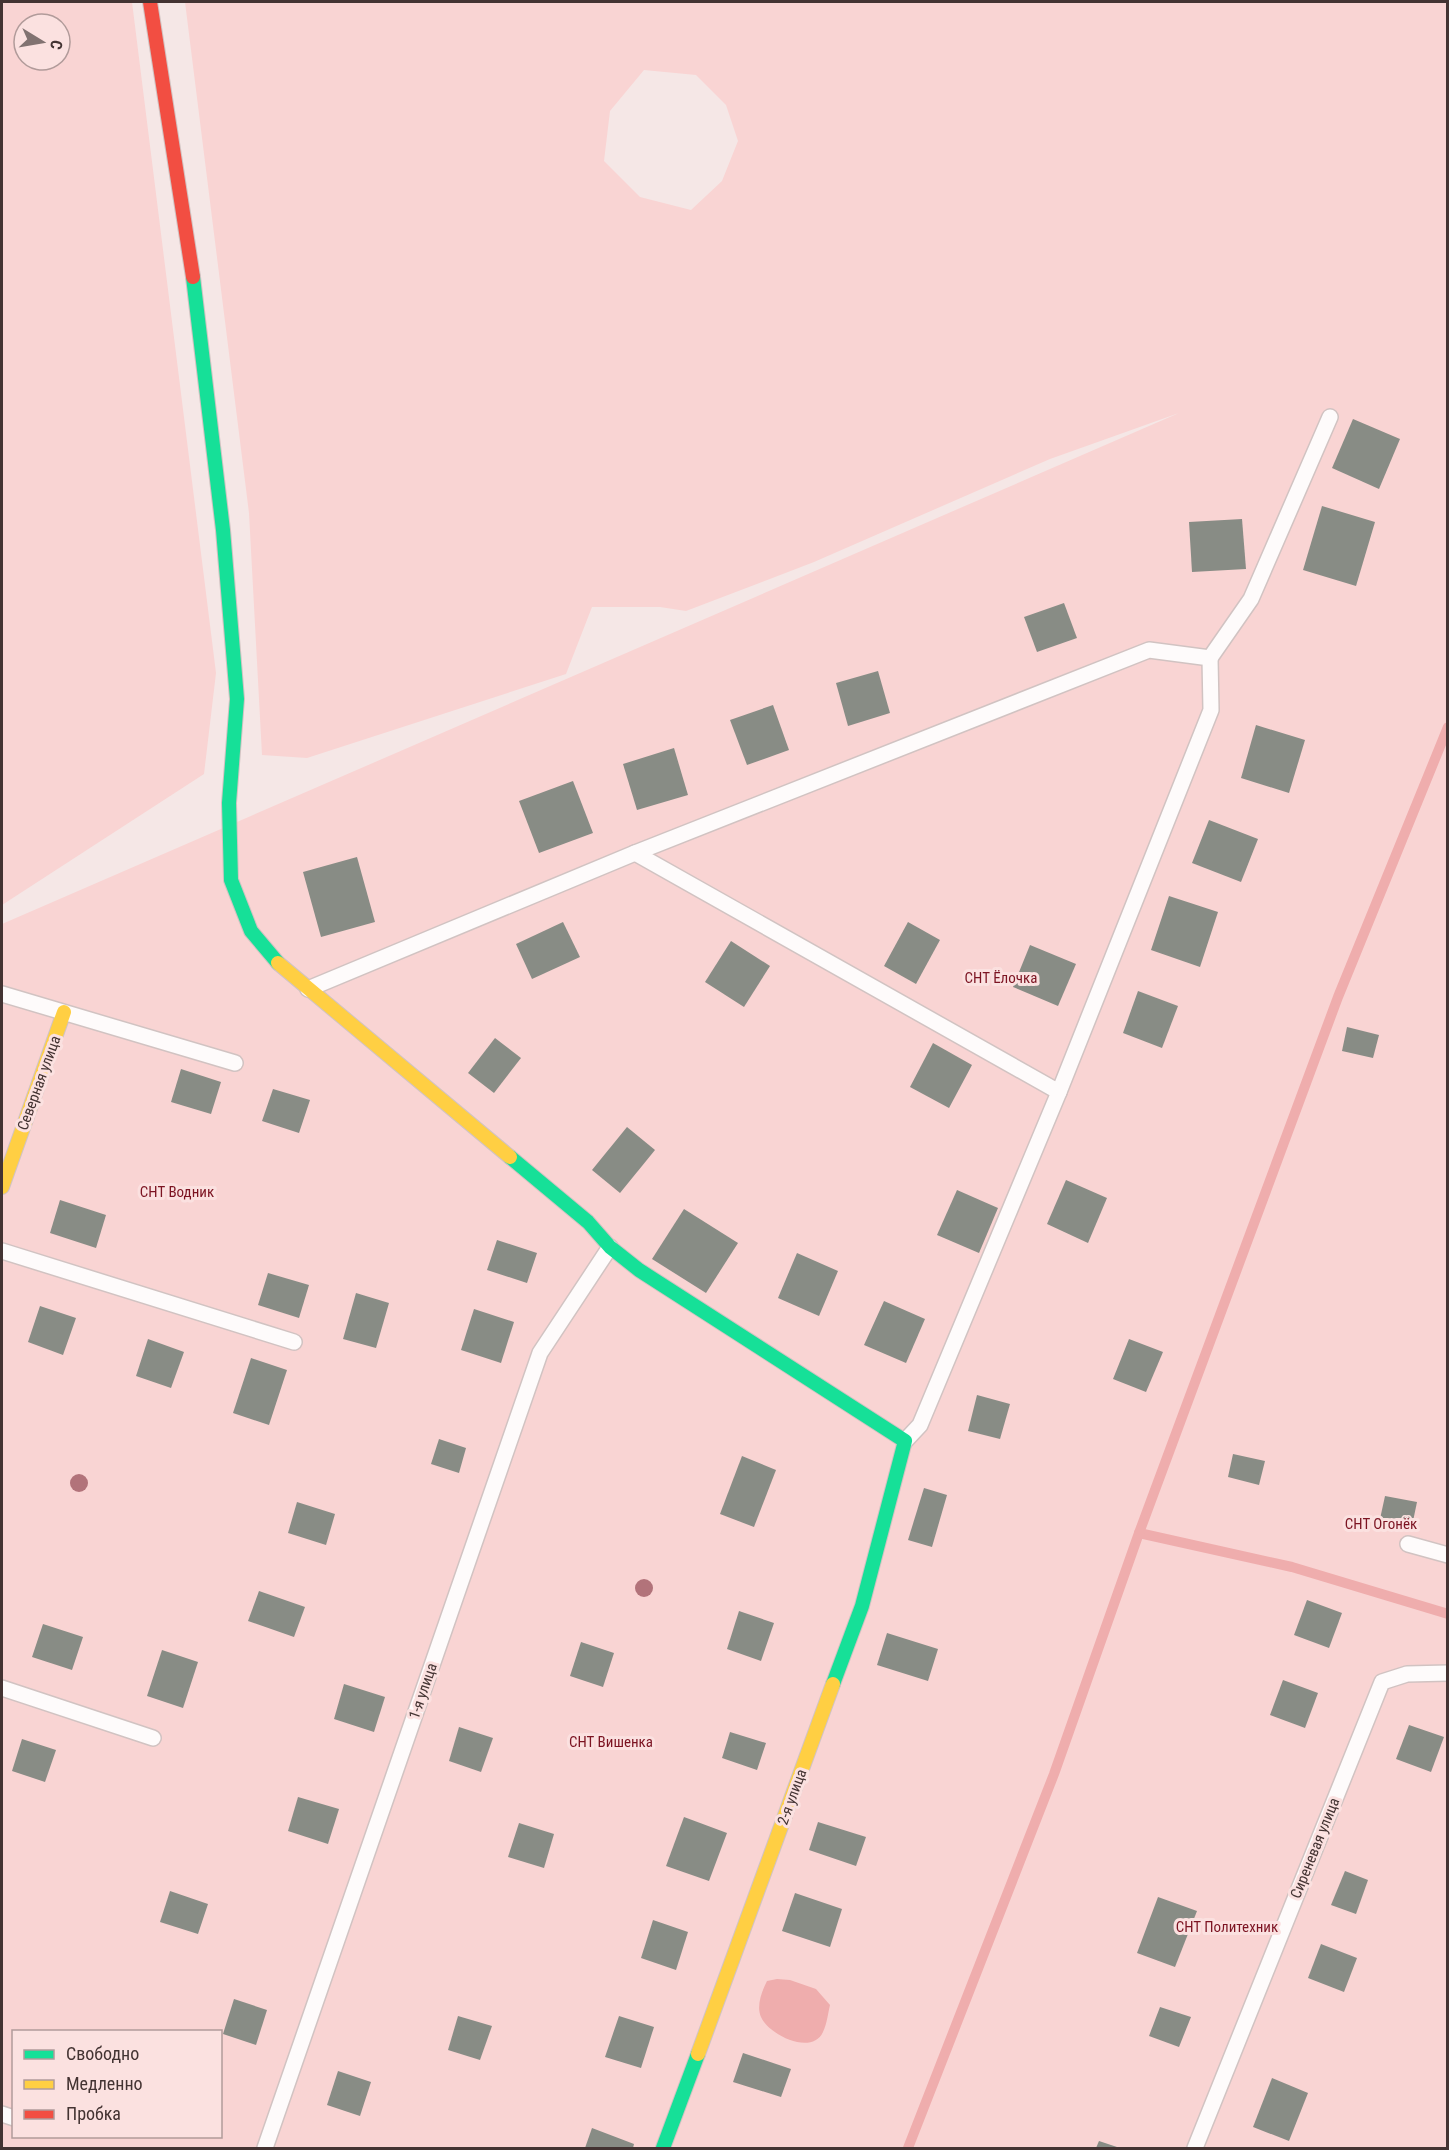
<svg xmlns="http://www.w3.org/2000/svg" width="1449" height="2150" viewBox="0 0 1449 2150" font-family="'Roboto Condensed',sans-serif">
  <rect width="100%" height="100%" fill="#f5e7e6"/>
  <g fill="#f9d4d3" fill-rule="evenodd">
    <path d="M2 2H132L216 673 204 774 2 905ZM24 24H60V60H24Z"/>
    <path d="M185 2H1447V2148H2V924L1179 413 1050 459 814 562 686 611 660 607H592L566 674 307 758 262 755 249 513ZM644 70 696 75 726 105 738 141 722 181 691 210 640 197 604 161 610 111ZM14 2032H220V2136H14Z"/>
  </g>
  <path fill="#efadad" d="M777 1979 790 1980 816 1989 830 2005C828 2013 827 2024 823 2032 812 2056 769 2035 761 2017 756 2006 762 1991 767 1981Z"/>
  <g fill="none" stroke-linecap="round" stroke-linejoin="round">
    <g stroke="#efadad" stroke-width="10">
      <polyline points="1139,1533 1292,1567 1448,1614"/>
      <polyline points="908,2148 1054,1774 1139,1533 1338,997 1448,727"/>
    </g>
  </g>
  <g fill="#888c85">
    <polygon points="1353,419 1400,439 1379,489 1332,468"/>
    <polygon points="1322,506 1375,522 1356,586 1303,570"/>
    <polygon points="1242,519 1246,569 1192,572 1189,522"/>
    <polygon points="1064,603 1077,638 1037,652 1024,617"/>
    <polygon points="878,671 890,713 848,726 836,683"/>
    <polygon points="773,705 789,750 747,765 730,720"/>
    <polygon points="1256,725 1305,740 1289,793 1241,778"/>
    <polygon points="674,748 688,795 637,810 623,764"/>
    <polygon points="573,781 593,833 539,853 519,801"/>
    <polygon points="1209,820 1258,839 1241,882 1192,863"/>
    <polygon points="357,857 375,922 321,937 303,872"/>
    <polygon points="1169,896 1218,912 1200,967 1151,950"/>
    <polygon points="563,922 580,957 532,979 516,944"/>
    <polygon points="908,922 940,940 916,984 884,966"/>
    <polygon points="731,941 770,966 744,1007 705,982"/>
    <polygon points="1030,945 1076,964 1058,1006 1013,987"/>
    <polygon points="1138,991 1178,1006 1162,1048 1123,1033"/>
    <polygon points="1347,1027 1379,1035 1373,1058 1342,1051"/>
    <polygon points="495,1038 521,1058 494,1093 468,1073"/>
    <polygon points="933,1043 972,1065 949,1108 910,1087"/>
    <polygon points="181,1069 221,1082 211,1114 171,1102"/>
    <polygon points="273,1089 310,1100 299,1133 262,1121"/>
    <polygon points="627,1127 655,1150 620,1193 592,1170"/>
    <polygon points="1066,1180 1107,1198 1088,1243 1047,1224"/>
    <polygon points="957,1190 998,1208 979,1253 937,1235"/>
    <polygon points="60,1200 106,1215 96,1248 50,1233"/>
    <polygon points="684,1209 738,1243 706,1293 652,1259"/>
    <polygon points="497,1240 537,1253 527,1283 487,1270"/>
    <polygon points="797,1253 838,1271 819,1316 778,1298"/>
    <polygon points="268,1273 309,1285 299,1318 258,1305"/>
    <polygon points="356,1293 389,1303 376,1348 343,1339"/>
    <polygon points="884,1301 925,1319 906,1363 864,1345"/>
    <polygon points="40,1306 76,1318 63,1355 28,1342"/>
    <polygon points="474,1309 514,1322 501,1363 461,1350"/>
    <polygon points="148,1339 184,1352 171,1388 136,1376"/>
    <polygon points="1129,1339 1163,1352 1146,1392 1113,1379"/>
    <polygon points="251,1358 287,1370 269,1425 233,1413"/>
    <polygon points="977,1395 1010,1404 1000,1439 968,1431"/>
    <polygon points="439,1439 466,1448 459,1473 431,1464"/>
    <polygon points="1233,1454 1265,1461 1259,1485 1228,1477"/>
    <polygon points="742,1456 776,1470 754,1527 720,1514"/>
    <polygon points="924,1488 947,1495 932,1547 908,1540"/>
    <polygon points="1385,1496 1417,1502 1412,1526 1380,1519"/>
    <polygon points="297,1502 335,1514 326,1545 288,1533"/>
    <polygon points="259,1591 305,1607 294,1637 248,1621"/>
    <polygon points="1307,1600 1342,1613 1329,1648 1294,1635"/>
    <polygon points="739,1611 774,1623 761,1661 727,1649"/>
    <polygon points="43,1624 83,1637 72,1670 32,1657"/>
    <polygon points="887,1633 938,1649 928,1681 877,1665"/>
    <polygon points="581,1642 614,1653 603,1687 570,1676"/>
    <polygon points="162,1650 198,1662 183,1708 147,1696"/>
    <polygon points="1283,1680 1318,1693 1305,1728 1270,1715"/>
    <polygon points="344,1684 385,1697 374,1732 334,1719"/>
    <polygon points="1409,1725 1444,1737 1431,1772 1396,1759"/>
    <polygon points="459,1727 493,1738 481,1772 449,1761"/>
    <polygon points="730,1732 766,1743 757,1770 722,1758"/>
    <polygon points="22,1739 56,1750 45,1782 12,1771"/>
    <polygon points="298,1797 339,1809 328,1844 288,1831"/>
    <polygon points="684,1817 727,1833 709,1881 666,1866"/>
    <polygon points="818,1822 866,1837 856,1866 809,1850"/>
    <polygon points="519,1823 554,1834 544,1868 508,1857"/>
    <polygon points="1345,1871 1368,1880 1356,1914 1331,1905"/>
    <polygon points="170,1891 208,1904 198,1934 160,1922"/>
    <polygon points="795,1893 842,1909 830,1947 782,1931"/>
    <polygon points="1158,1897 1197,1911 1175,1967 1137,1953"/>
    <polygon points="653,1920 688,1932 676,1970 641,1958"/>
    <polygon points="1321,1944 1357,1958 1344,1992 1308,1978"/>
    <polygon points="234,1999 267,2010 256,2045 223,2034"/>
    <polygon points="1160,2007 1191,2017 1179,2047 1149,2036"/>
    <polygon points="458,2016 492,2026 480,2060 448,2050"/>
    <polygon points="619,2016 654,2027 641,2068 605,2057"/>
    <polygon points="743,2053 791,2069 781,2097 733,2082"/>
    <polygon points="338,2071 371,2082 360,2116 327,2105"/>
    <polygon points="1272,2078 1308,2093 1289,2141 1253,2127"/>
    <polygon points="592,2128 634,2144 633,2148 585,2148"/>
    <polygon points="1099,2141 1120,2148 1096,2148"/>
  </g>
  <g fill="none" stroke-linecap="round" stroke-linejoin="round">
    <g stroke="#d1c3c2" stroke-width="18">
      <g id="lane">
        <polyline points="1210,658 1251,599 1330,417"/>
        <polyline points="635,853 1059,1092"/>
        <polyline points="308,989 635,853 1149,650 1210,658 1211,710 1059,1092 920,1425 905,1441"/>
        <polyline points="2,994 235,1063"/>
        <polyline points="2,1251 294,1342"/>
        <polyline points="1408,1544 1448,1555"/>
        <polyline points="2,1688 153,1738"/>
        <polyline points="2,2114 14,2118"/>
        <polyline points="265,2148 540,1353 610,1247"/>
        <polyline points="1195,2148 1382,1682 1407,1674 1448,1673"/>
      </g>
    </g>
    <g stroke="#d1c3c2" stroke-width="16">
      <g id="fast">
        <polyline points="193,277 223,530 237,699 229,803 231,880 251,931 278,963"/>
        <polyline points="510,1157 588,1222 610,1247 639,1270 905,1441 862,1606 833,1684"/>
        <polyline points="663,2148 698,2054"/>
      </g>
    </g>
    <g stroke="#d1c3c2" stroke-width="16">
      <g id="slow">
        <polyline points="278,963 510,1157"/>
        <polyline points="2,1187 64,1012"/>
        <polyline points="698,2054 833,1684"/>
      </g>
    </g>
    <g stroke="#d1c3c2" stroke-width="16">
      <polyline id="jam" points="150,2 193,277"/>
    </g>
    <use href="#lane" stroke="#fefbfb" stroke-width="15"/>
    <use href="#fast" stroke="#16e098" stroke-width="14"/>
    <use href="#slow" stroke="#ffcf43" stroke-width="14"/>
    <use href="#jam" stroke="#f24e42" stroke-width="14"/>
  </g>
  <g fill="#b2737a">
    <circle cx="79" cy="1483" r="9"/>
    <circle cx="644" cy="1588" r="9"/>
  </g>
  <g text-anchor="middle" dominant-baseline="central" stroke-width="6" stroke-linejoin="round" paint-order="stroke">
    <g font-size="15" fill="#7c1422" stroke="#fbe1e0">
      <text x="1001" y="978">СНТ Ёлочка</text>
      <text x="177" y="1192">СНТ Водник</text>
      <text x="1381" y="1524">СНТ Огонёк</text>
      <text x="611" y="1742">СНТ Вишенка</text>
      <text x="1227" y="1927">СНТ Политехник</text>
    </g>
    <g font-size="15" fill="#433332" stroke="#fbe1e0">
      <text transform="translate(39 1083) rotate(-70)">Северная улица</text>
      <text transform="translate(423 1691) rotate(-71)">1-я улица</text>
      <text transform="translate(792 1797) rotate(-70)">2-я улица</text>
      <text transform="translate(1315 1848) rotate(-68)">Сиреневая улица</text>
    </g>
  </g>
  <rect width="1449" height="2150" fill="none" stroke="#433332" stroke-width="6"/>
  <rect x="12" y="2030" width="210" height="108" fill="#fbe1e0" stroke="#b19b9a" stroke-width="1.5"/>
  <rect x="24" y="2050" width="30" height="9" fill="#16e098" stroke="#b19b9a" stroke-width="1.5"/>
  <text x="66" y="2060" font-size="18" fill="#433332">Свободно</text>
  <rect x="24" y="2080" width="30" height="9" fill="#ffcf43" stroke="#b19b9a" stroke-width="1.5"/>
  <text x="66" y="2090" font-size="18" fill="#433332">Медленно</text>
  <rect x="24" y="2110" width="30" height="9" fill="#f24e42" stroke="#b19b9a" stroke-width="1.5"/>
  <text x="66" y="2120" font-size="18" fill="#433332">Пробка</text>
  <g transform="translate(42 42) rotate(101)"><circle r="28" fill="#fbe1e0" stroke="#b19b9a" stroke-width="1.5"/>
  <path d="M0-4.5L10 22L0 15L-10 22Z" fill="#817271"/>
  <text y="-9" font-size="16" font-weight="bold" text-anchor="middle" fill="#433332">С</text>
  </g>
</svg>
